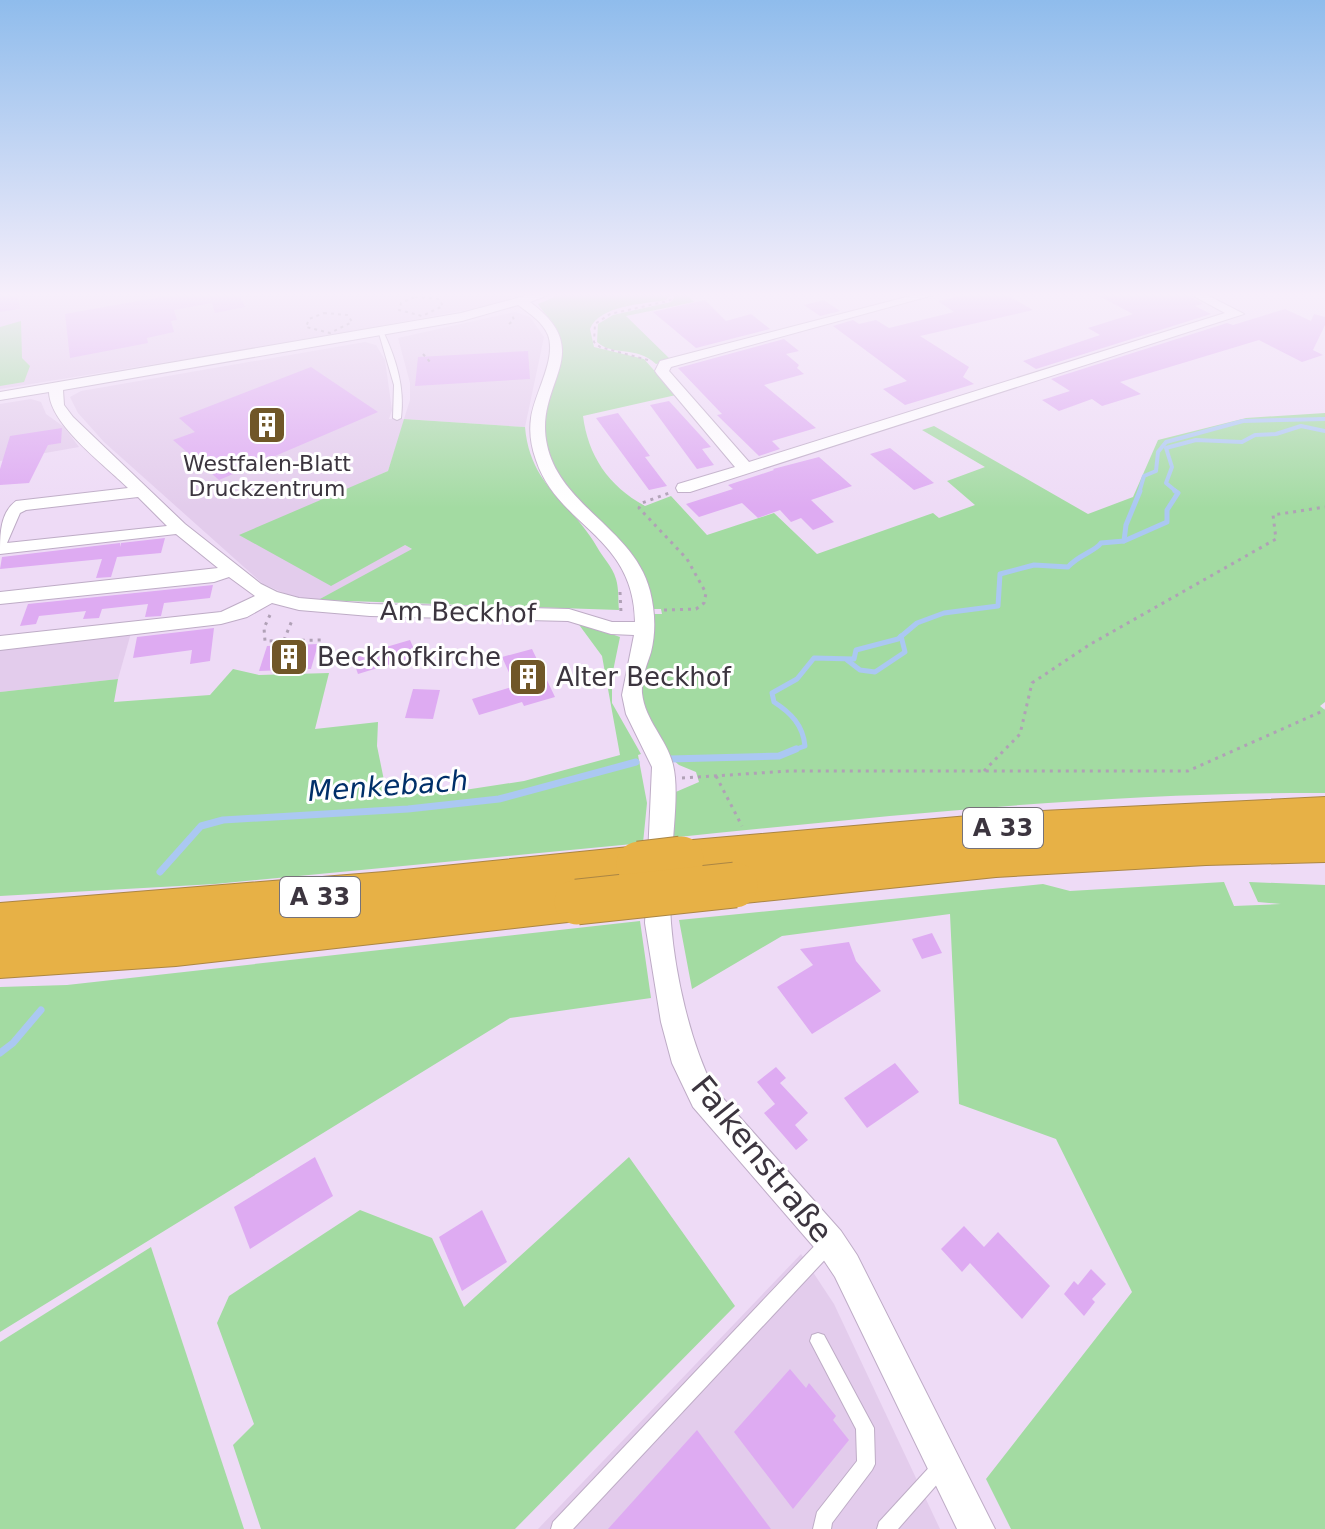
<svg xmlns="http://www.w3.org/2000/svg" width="1325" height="1529" viewBox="0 0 1325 1529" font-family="'DejaVu Sans',sans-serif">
  <rect width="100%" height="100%" fill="#eedbf6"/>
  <g fill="#e3ccec">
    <polygon points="0,294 526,294 472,309 298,341 0,389"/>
    <polygon points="515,312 530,317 544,337 525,427 405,419 388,471 330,498 413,550 318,600 293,597 263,584 104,442 78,413 70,397 81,391 365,342 376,345 385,360 392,410 389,419 404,419 410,400 410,383 398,338"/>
    <polygon points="31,399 41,402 46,414 64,427 79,447 0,461 0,404"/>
    <polygon points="131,633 118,679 0,692 0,647"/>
    <polygon points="801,1254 834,1304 940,1529 538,1529"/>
  </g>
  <g fill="#a3dba2">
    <path d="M561 294H671L666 300C645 304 599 305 590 329L594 347 644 359 676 395 583 416C588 455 608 486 645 506L671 496 707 535 774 513 817 554 933 513 939 518 975 505 947 481 985 467 922 430 934 426 1088 514 1133 497 1158 440 1246 418 1325 413V702L1320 706 1325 710V793C1105 792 886 816 669 838L671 794 699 782 696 772 679 765 665 753 640 695 654 614H662L661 609H654C638 531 577 521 550 460 530 411 570 363 559 334 555 322 544 314 538 304Z"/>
    <path d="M677 294H686L694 302 626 316 671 360 656 364C636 345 614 357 597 342L598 324 613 315 671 302Z"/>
    <polygon points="21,321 22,358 30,366 24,382 0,386 0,327"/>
    <path d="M404 419 525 427C530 486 571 502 597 547 603 558 612 566 616 579 619 589 618 600 619 610L318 600 412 549 405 545 331 586 239 535 388 471Z"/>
    <polygon points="577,622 620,637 612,676 612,703 641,754 638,755 647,803 643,843 215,884 0,896 0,692 118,679 114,702 210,695 233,669 259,675 329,673 315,729 378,722 377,746 387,795 458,791 524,781 620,755 602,656"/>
    <polygon points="1224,882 1234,906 1281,904 1258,902 1249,882 1325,885 1325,1529 1011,1529 986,1479 1132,1292 1056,1139 959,1104 950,914 782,936 692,989 679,920 1043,884 1070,891"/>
    <polygon points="640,921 651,998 510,1018 0,1332 0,987 67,985"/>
    <polygon points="629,1157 735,1306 515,1529 261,1529 233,1445 254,1424 217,1323 229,1296 360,1210 432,1238 464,1307"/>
    <polygon points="151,1247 244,1529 0,1529 0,1342"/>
  </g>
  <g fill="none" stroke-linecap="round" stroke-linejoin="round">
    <g stroke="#abc8f2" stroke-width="4">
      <polyline points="1139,493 1144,476 1156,471 1158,452 1166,442 1243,421 1325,419"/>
      <polyline points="1178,493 1166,483 1172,467 1166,448 1196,440 1242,442 1255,435 1276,434 1301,426 1325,431"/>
    </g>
    <g stroke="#abc8f2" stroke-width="5">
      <polyline points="1124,541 1167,522 1167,510 1178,493 1175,491"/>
      <polyline points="847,660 860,670 875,672 905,652 901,636"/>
      <path d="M791 751 805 746C803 725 791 713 774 702L772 693 797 679 814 658 854 659 856 650 898 639 917 623 944 613 998 606 1000 574 1034 565 1068 567C1078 555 1096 551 1101 543L1124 541 1126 525 1140 491"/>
    </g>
    <g stroke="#abc8f2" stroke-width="7">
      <polyline points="670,759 779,756 796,749"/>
      <polyline points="160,872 201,826 223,820 408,809 499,799 636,762"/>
      <polyline points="0,1053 13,1043 41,1010"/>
    </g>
  </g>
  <g fill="#deabf2">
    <polygon points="0,294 18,294 20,309 0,312"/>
    <polygon points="177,294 239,294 245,307 215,313 212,303 174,310 177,320 171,321 174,332 147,338 148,343 70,358 65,314"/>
    <polygon points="970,294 1007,295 1033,310 920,336 969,367 963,377 974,384 905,405 883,389 907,381 833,326 853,320 859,324 876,320 889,328 954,312 938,301"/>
    <polygon points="1095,294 1187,294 1203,304 1195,306 1211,314 1036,369 1023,361 1100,335 1088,328 1133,314"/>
    <polygon points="705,300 726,321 751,314 770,329 696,348 653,312"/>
    <polygon points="824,300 840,311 820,316 804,305"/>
    <polygon points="1285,309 1311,321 1314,314 1325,317 1325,325 1313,350 1323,355 1302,362 1259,340 1120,382 1141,394 1102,406 1092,399 1059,411 1042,400 1070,391 1051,379 1227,323 1233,325"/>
    <polygon points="784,339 799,351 786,354 799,365 797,368 804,374 764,385 816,428 772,441 780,449 759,456 717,415 722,414 678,368"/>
    <polygon points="528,351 530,379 415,386 418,357"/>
    <polygon points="311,367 378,412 219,480 173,440 195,432 179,418"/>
    <polygon points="669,401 711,447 702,449 714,465 697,469 650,405"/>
    <polygon points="618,413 650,456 645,457 667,486 649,490 596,418"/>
    <polygon points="62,428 61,443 48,445 29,483 0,485 0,469 10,436"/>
    <polygon points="890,448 934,483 914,490 870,454"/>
    <polygon points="819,457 852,486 811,500 834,522 813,530 801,518 791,522 780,510 758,518 742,503 699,517 686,504 733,489 728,485 774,470 773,469"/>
    <polygon points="165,538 161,553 117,557 111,577 96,578 102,559 0,569 2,557 120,543 120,547 121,543"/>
    <polygon points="213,585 210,598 164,603 161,616 145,617 148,604 102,609 99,618 83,619 86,611 39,616 36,624 20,626 28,604"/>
    <polygon points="214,628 210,661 190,664 192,650 133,658 137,637"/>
    <polygon points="410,640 417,656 358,674 352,657"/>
    <polygon points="318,644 311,669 259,671 267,646"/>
    <polygon points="532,649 555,697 524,706 522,702 479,715 472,699 515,686 502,657"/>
    <polygon points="413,689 440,690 433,719 405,718"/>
    <polygon points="932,933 942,953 922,959 912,939"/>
    <polygon points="849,942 856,961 881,991 812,1034 777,987 813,965 800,949"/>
    <polygon points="895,1063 919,1092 867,1128 844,1098"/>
    <polygon points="776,1067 786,1078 780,1083 808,1113 795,1125 808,1140 796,1150 764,1113 775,1104 757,1082"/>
    <polygon points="315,1157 333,1196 250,1249 234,1207"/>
    <polygon points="482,1210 507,1262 462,1291 439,1237"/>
    <polygon points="964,1226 984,1247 998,1232 1050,1286 1022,1319 970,1263 962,1272 941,1249"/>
    <polygon points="1091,1269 1106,1284 1092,1299 1095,1302 1084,1316 1064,1294 1074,1281 1078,1285"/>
    <polygon points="790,1369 806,1388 809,1383 836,1416 833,1420 849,1440 793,1509 734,1432"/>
    <polygon points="697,1430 771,1529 608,1529"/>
  </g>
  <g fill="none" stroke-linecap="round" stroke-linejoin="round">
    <g stroke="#beacc6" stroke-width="2">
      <g id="lane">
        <path d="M378 330 383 331C396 359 405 387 401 418L397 420 393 418 394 385Z"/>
        <polygon points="828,1236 834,1238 836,1244 834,1250 573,1529 551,1529 553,1522 822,1238"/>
        <polygon points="818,1333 824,1335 874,1428 875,1464 872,1470 832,1523 831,1529 813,1529 817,1512 857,1461 856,1429 810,1341 812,1335"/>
        <polygon points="941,1458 947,1461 950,1467 947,1473 898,1529 877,1529 879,1522 935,1461"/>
      </g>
    </g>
    <g stroke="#beacc6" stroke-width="2">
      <g id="street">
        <path d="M532 294H551L530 302C599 353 533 383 547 445 560 506 635 530 650 591 655 611 656 632 651 652 647 665 641 678 642 693 645 721 667 739 673 765 679 789 673 830 672 856 672 878 669 901 671 923 675 974 690 1042 713 1087L841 1231 857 1255 995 1529H957L835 1277 819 1253 693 1107 672 1063 661 1022 645 923 652 767 626 714 622 695 634 635 611 634 568 621 370 616 299 610 272 603 247 617 221 624 0 650V636L221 612 255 596 229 577 214 582 0 604V592L218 568 176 534 0 554C0 534 0 513 16 501L128 488C105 465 50 425 49 392L0 400V392L461 313ZM518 305C530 314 542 321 548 335 557 359 534 394 531 418 529 433 531 446 536 460 558 527 634 535 635 622H612L569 609 370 604 299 598 277 592 261 584 185 524 73 417 64 405 63 390 462 321ZM138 497 167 526 7 543 20 513 26 510Z"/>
        <polygon points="918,294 937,294 671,367 669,371 749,462 1225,313 1190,294 1205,294 1244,314 690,492 678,492 676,488 678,484 735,467 657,374 655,371 660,361"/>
      </g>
    </g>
    <g stroke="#ab8644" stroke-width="2">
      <g id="highway">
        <polygon points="1325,797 1325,862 1206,865 996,877 735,904 719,898 713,885 719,873 681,877 666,872 659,859 666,846 681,841 1003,813"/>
        <polygon points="639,846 654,851 661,864 654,877 639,882 590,887 599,902 593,916 577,921 176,966 0,978 0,903 384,872"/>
      </g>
    </g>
    <g stroke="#b0a1b6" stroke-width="2" stroke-dasharray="3 4" stroke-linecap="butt">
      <polygon points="415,297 439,299 443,306 422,316 399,310 401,303"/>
      <polygon points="324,313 348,315 352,322 330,333 306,327 309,319"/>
      <polyline points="509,324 514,320 512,315"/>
      <polyline points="423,354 431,363"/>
      <polyline points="648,360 600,347 594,342 595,324 610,314 668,301 674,298 674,294"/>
    </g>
    <g stroke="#b0a1b6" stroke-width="3" stroke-dasharray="3 5" stroke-linecap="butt">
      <polyline points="620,592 621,613"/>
      <polyline points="664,610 696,609 704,603 706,593 687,559 639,508 642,503 669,493"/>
      <polyline points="270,615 264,628 265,641 323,640"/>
      <polyline points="284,640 293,618"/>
      <polyline points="984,771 1020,734 1032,683 1089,645 1276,539 1273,515 1325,507"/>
      <polyline points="716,776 742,826"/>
      <polyline points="682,778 790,771 1188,771 1325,710"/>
    </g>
    <use href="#lane" fill="#fff" fill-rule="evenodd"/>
    <use href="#street" fill="#fff" fill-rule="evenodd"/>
    <use href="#highway" fill="#e7b146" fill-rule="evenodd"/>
    <g stroke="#ab8644" stroke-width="47" stroke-linecap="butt">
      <g id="highway-bridge">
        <polyline points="639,864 681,859"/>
        <polyline points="577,902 735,885"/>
      </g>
    </g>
    <use href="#highway-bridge" stroke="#e7b146" stroke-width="45"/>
  </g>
  <linearGradient id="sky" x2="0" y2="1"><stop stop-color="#8fbcec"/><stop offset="0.58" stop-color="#f7effb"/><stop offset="1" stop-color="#f7effb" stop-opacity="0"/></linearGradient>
  <rect width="1325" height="508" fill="url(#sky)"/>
  <defs>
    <g id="building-square" transform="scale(2)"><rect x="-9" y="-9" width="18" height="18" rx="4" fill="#705728" stroke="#fff"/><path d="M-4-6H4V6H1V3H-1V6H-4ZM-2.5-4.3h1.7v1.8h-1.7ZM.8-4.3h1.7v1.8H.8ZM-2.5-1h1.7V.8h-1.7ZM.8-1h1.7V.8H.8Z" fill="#fff"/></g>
  </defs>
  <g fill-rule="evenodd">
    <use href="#building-square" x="267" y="425"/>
    <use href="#building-square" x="289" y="657"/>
    <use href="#building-square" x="528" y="677"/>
  </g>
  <g text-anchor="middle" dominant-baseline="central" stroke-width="6" stroke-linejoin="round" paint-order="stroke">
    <g font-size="22" fill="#3c353f" stroke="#fff">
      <text x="267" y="463">Westfalen-Blatt<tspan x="267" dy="25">Druckzentrum</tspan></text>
    </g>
    <g fill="#fff" stroke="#767279" stroke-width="2">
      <rect x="963" y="808" width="80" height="40" rx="6"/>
      <rect x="280" y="877" width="80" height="40" rx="6"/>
    </g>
    <g font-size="24" font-weight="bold" fill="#3c353f">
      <text x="1003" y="828">A 33</text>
      <text x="320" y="897">A 33</text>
    </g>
    <g font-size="26" fill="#3c353f" stroke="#fff">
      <text transform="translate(458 612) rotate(1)">Am Beckhof</text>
    </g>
    <g font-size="26" fill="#3c353f" stroke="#fff" text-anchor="start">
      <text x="317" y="657">Beckhofkirche</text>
      <text x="556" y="677">Alter Beckhof</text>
    </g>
    <g font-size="28" font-style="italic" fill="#002f69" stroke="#fff">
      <text transform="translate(388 786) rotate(-4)">Menkebach</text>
    </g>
    <g font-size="32" fill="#3c353f" stroke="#fff">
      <text transform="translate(762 1159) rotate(51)">Falkenstraße</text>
    </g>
  </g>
</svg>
